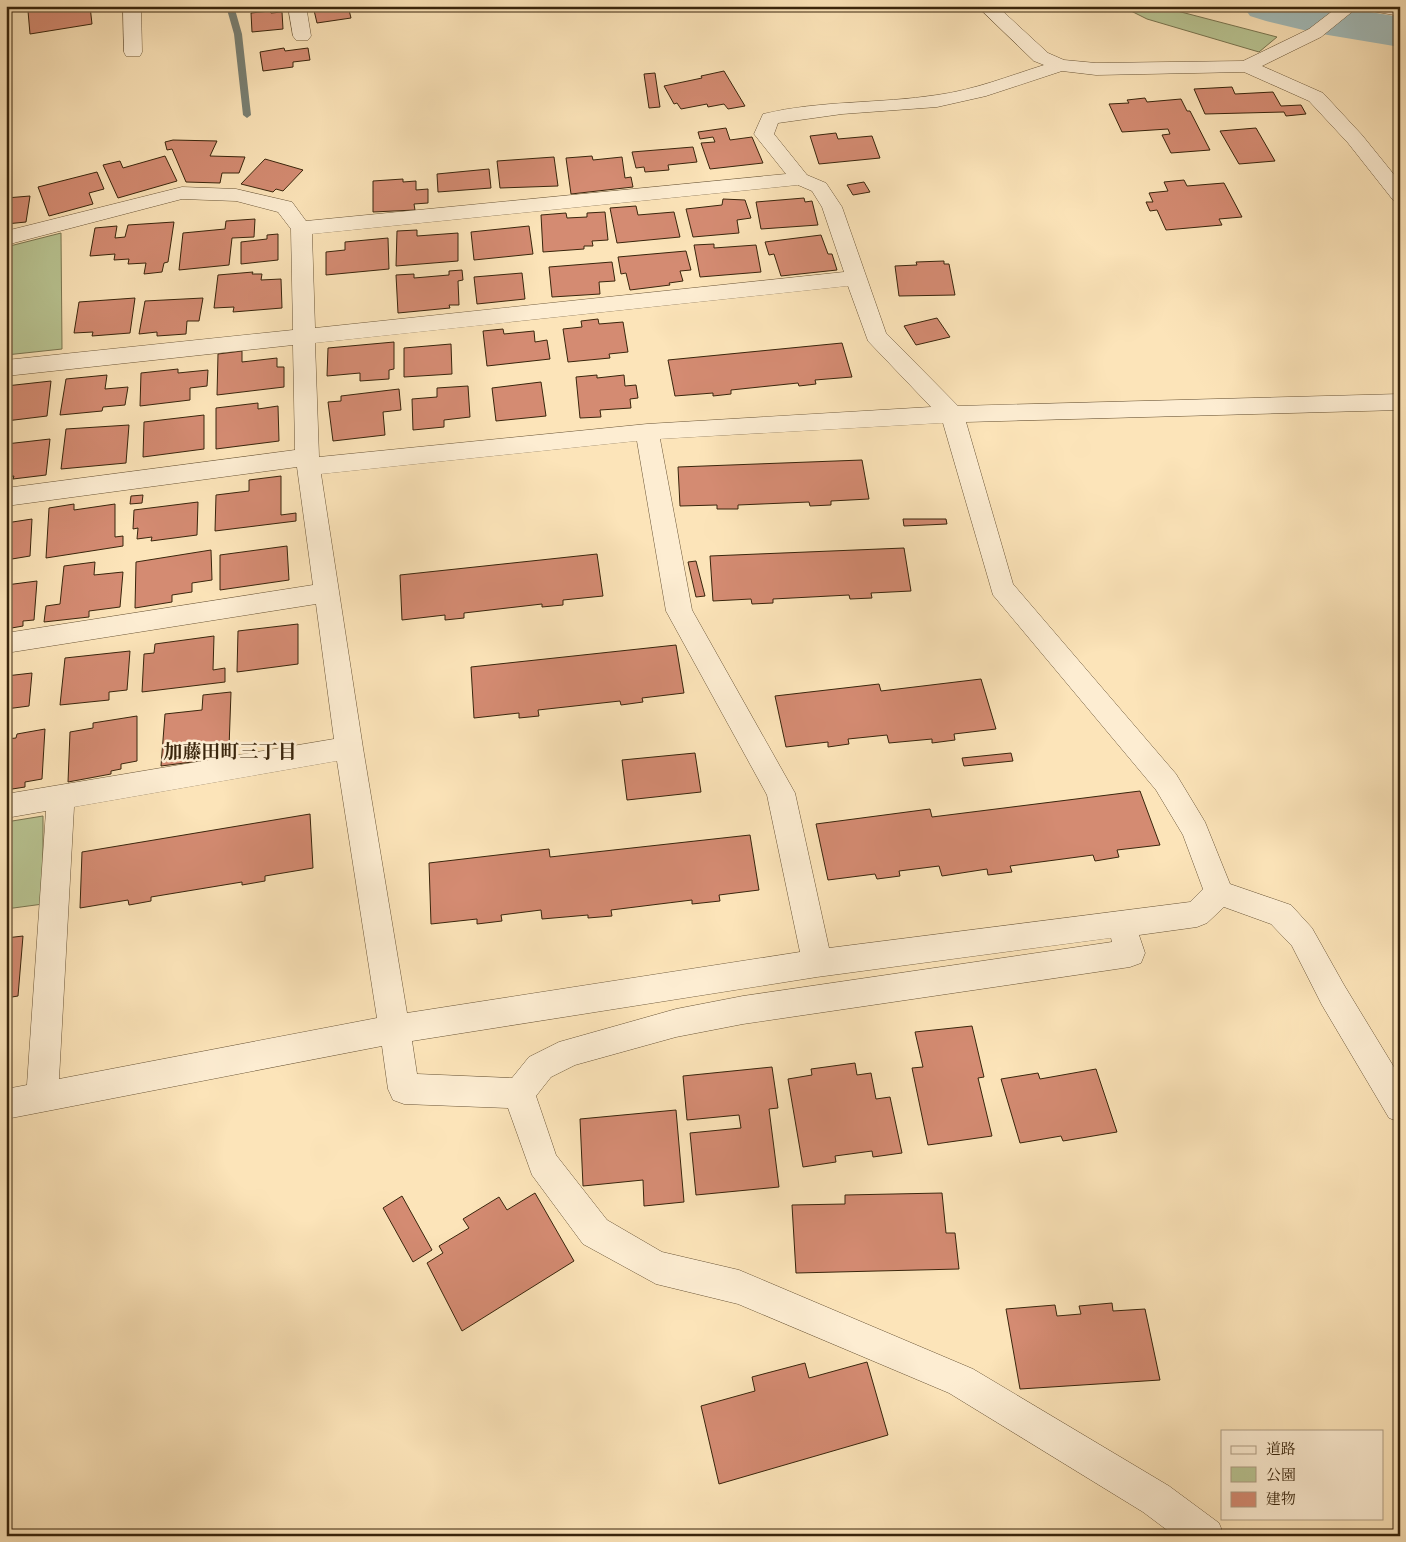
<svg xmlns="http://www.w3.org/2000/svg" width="1406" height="1542" viewBox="0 0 1406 1542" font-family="'EB Garamond','Noto Serif JP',serif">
  <rect width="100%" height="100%" fill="#fce4b9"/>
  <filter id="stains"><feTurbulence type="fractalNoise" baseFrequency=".004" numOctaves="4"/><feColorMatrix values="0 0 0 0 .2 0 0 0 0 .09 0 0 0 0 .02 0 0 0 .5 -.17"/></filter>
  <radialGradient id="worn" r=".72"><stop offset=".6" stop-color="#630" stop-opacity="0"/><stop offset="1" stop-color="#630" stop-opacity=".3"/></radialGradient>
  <g fill="#b9c593" stroke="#797550">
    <polygon points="1121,6 1158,6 1277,37 1259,52 1147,19"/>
    <polygon points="61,233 62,349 6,355 6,247"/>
    <polygon points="43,816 43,904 6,909 6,822"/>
  </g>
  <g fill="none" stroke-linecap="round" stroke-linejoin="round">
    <polygon fill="#798074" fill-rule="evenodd" points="226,6 234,6 242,34 251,115 247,118 243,115 234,34"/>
    <polygon fill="#a3bcba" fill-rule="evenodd" points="1243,6 1335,6 1400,17 1400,47 1316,33 1266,21 1250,16"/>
  </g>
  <g fill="#d48b72" stroke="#39250c">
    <polygon points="61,6 90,6 92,24 30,34 28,11"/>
    <polygon points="313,6 348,6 351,18 317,23"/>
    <polygon points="270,11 271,13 282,12 283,29 252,32 251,13"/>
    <polygon points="284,48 285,51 308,48 310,60 293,62 293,67 263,71 260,52"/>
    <polygon points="724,71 745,106 728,109 724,104 708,107 707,104 681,109 677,103 674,104 664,86 702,78 701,76"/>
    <polygon points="655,73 660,107 649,108 644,74"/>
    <polygon points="1232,87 1235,94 1273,92 1281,106 1301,105 1306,114 1286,116 1284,112 1205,114 1194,89"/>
    <polygon points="1145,98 1147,102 1181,99 1187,111 1190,111 1210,150 1171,153 1162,135 1170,134 1168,129 1122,132 1109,104 1129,103 1127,100"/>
    <polygon points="726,128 730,140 752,137 763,163 710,169 701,143 715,142 713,137 700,139 698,132"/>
    <polygon points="1256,128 1275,161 1239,164 1220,131"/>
    <polygon points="836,133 838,139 872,136 880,158 819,164 810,136"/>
    <polygon points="173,140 217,141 210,156 245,157 239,173 222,173 220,183 186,182 172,149 167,150 165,142"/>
    <polygon points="693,147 697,162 668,165 669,170 645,172 644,167 636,168 632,152"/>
    <polygon points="165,156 177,181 118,198 103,165 120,161 123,168"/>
    <polygon points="592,156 593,160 622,157 625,178 631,177 633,187 571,194 566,158"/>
    <polygon points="554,157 558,186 500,188 497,161"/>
    <polygon points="265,159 303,170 283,191 276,189 273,192 241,184"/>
    <polygon points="489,169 491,188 438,192 437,174"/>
    <polygon points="97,172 104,189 89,193 93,204 49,216 38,187"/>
    <polygon points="403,179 403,182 416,181 416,190 428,189 428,203 414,204 415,210 373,212 373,181"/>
    <polygon points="1184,180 1187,186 1224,183 1242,217 1219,219 1222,225 1166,230 1157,210 1150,211 1146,202 1153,202 1149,193 1168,191 1164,182"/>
    <polygon points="864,182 870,192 853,195 847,185"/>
    <polygon points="30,196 26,222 6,224 6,198"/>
    <polygon points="804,198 805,202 812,201 818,225 761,229 756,202"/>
    <polygon points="723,199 745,200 751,218 737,220 739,233 693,237 686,209 722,205"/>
    <polygon points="636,206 638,215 674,212 680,237 617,243 610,208"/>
    <polygon points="605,212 608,240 592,241 593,246 584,246 584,249 543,252 541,215 566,213 567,218 587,217 587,213"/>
    <polygon points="255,219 254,237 232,238 229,265 179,270 183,233 225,229 226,221"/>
    <polygon points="174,222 168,262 164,263 162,272 144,274 146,263 128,264 129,259 114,260 115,254 90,256 95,228 117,226 115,238 125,237 128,225"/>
    <polygon points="529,226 533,254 474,260 471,232"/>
    <polygon points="417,230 417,236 458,233 458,261 396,266 397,231"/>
    <polygon points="278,234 278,260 241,264 241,242 267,239 267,235"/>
    <polygon points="821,235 828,254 832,254 837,270 781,276 774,254 769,255 765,242"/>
    <polygon points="388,238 389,269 326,275 326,252 345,250 345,242"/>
    <polygon points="714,244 714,248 756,245 761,272 700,277 694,245"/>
    <polygon points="686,251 691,270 680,271 683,281 669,283 670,285 630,290 626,273 621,274 618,257"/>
    <polygon points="944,261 944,264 949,264 955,295 899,296 895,266 917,265 916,262"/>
    <polygon points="612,262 615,281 599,282 600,294 552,297 549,267"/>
    <polygon points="462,270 463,280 458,281 459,305 449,305 450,308 398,313 396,275 414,274 414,278 449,275 449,271"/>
    <polygon points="253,272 252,274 262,274 261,280 281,279 282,308 233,312 234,307 214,308 218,275"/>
    <polygon points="522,273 525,299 477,304 474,277"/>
    <polygon points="135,298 130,333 92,336 93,332 74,333 79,302"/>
    <polygon points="203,298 199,321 187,321 186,334 157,336 157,332 139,334 145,301"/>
    <polygon points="937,318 950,337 916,345 904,326"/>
    <polygon points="598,319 599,324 623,322 628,352 609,354 610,358 568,362 563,329 582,327 581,321"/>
    <polygon points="503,329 504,334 534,331 535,342 547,340 550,359 487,366 483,331"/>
    <polygon points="394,342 394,369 389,370 389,379 360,381 360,373 327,376 328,348"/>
    <polygon points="842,343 852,377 815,380 816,384 799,386 798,383 731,390 731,394 713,396 713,393 675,396 668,360"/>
    <polygon points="451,344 452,374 404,377 404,348"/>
    <polygon points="242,351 242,362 277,358 277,367 284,367 284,387 217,395 218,354"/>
    <polygon points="178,369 178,373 208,370 207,386 190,388 190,400 140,406 141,373"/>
    <polygon points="107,375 105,389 128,387 125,405 103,407 102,411 60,415 66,379"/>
    <polygon points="597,375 597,378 624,375 625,386 636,385 638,398 630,399 631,408 600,410 601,417 580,418 576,377"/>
    <polygon points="51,381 47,416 6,421 6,386"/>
    <polygon points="541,382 546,416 496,421 492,388"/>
    <polygon points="468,386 470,417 444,420 444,427 413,430 412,399 437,397 437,388"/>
    <polygon points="399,389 401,410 383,412 385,435 333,441 328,402 341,401 341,396"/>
    <polygon points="258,403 258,409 278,406 279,441 216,449 216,408"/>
    <polygon points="204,415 204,449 143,457 144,422"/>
    <polygon points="129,425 126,463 61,469 66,429"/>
    <polygon points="50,439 46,475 13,479 14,476 6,477 6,444"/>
    <polygon points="862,460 869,499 831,501 831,505 810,506 809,502 738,505 738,509 717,509 717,505 680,506 678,467"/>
    <polygon points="281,476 281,515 296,513 296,521 215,531 216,495 249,491 249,480"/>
    <polygon points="143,495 142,503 130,504 131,496"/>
    <polygon points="198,502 197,535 151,541 152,537 137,539 138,528 133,529 134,510"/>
    <polygon points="74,504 74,510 115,504 115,537 123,536 123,546 46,558 49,508"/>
    <polygon points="32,519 30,556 6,560 6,523"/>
    <polygon points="903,519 946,519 947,524 904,526"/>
    <polygon points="287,546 289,580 220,590 220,555"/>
    <polygon points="904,548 911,591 871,593 872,598 850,599 849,595 773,599 773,603 752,604 751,599 713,601 710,556"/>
    <polygon points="211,550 212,580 192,583 192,592 172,595 172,602 135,608 136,562"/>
    <polygon points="597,554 603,596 563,600 563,605 542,607 542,604 464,613 464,618 445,620 445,615 402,620 400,575"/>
    <polygon points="696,561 705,596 696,597 688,562"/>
    <polygon points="95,562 94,575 123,572 120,607 89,611 89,617 44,622 46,606 60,604 64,566"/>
    <polygon points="37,581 34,620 23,621 23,626 6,629 6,585"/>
    <polygon points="298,624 298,664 237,672 238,631"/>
    <polygon points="214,636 213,670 225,668 225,682 142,692 144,654 154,653 155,644"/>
    <polygon points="676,645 684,693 642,698 643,702 621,705 620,701 538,710 539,716 519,718 519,713 474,718 471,667"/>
    <polygon points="130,651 127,690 109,692 109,700 60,705 65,658"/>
    <polygon points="32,673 29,706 6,709 6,676"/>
    <polygon points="981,679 996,729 954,734 955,740 932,743 932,739 889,743 887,735 848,739 849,744 828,747 828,742 786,747 775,696 879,684 881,691"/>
    <polygon points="231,692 229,748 209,750 208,760 161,766 165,714 202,710 203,695"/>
    <polygon points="137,716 137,761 121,764 121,769 111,771 111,774 68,782 70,732 93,728 93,723"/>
    <polygon points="45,729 42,779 25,782 25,787 6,790 6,739 16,738 17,734"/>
    <polygon points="695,753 701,792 627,800 622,760"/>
    <polygon points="1011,753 1013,761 964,766 962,758"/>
    <polygon points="1140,791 1160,845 1117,850 1119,857 1095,861 1093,855 1010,866 1012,872 988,875 987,869 942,876 939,866 899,871 900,876 877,879 875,874 828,880 816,824 930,809 932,817"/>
    <polygon points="310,814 313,868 265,876 265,881 242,885 242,882 151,897 151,901 129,905 128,900 80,908 82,852"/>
    <polygon points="750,835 759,890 719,895 720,901 692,904 692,900 611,910 612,916 588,918 588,915 542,919 541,910 501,915 502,921 477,924 477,919 431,924 429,863 549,849 550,857"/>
    <polygon points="23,936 18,996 6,998 6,938"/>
    <polygon points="972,1026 984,1077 978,1078 992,1136 928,1145 912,1068 923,1067 915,1032"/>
    <polygon points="855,1063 857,1075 871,1073 876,1099 890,1097 902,1153 873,1157 872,1151 835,1156 836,1162 803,1167 788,1079 812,1075 811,1069"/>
    <polygon points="772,1067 778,1108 769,1109 779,1187 696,1195 690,1133 741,1128 739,1115 687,1120 683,1076"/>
    <polygon points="1096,1069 1117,1132 1063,1141 1061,1136 1020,1143 1001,1079 1038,1073 1040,1079"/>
    <polygon points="676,1110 684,1202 644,1206 643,1180 583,1186 580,1119"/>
    <polygon points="535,1193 574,1261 462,1331 427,1263 443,1253 439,1246 469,1228 463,1219 499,1197 507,1210"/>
    <polygon points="942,1193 946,1233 955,1233 959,1269 796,1273 792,1205 845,1204 845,1195"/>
    <polygon points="402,1196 432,1250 413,1262 383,1208"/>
    <polygon points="1112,1303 1113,1311 1145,1309 1160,1380 1020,1389 1006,1309 1055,1305 1057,1316 1081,1314 1079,1306"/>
    <polygon points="867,1362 888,1435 719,1484 701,1406 755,1391 752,1377 805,1363 809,1378"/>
  </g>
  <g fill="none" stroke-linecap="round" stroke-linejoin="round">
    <g stroke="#6a5537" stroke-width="1">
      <g id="minor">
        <polygon points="123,6 141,6 142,52 140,56 126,56 124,52"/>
        <polygon points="288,6 306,6 311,36 308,40 296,40 293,36"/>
        <path d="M977 6H997L1048 53 1064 60 1096 63 1243 61 1309 29 1339 6 1358 7 1321 37 1262 66 1323 93 1362 135 1400 182V202L1393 200 1348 143 1309 101 1244 72 1096 75 1062 71 986 96 937 107 842 114 778 123 774 134 807 175 826 183 842 207 886 333 958 406 1400 394V410L966 422 1013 584 1176 774 1205 822 1230 884 1291 905 1312 928 1344 985 1400 1077V1122L1389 1118 1322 1005 1292 946 1271 924 1224 907 1207 923 1197 927 1139 935 1145 953 1141 963 1130 967 743 1024 676 1037 575 1065 551 1077 536 1096 556 1155 607 1220 662 1252 739 1270 973 1369 1169 1486 1219 1523 1224 1536H1175L1143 1512 949 1393 738 1304 656 1284 583 1244 532 1175 508 1108 404 1104 393 1100 388 1089 382 1046 6 1119V1089L27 1085 46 811 6 818V794L334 739 316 604 6 653V633L313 585 297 467 6 506V488L295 450 293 345 6 376V360L293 330 291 229 278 212 236 201 182 199 6 245V231L182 187 236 189 292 202 306 221 786 174 754 134 763 114C820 100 880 104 937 95 974 90 1009 76 1044 65L1034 61ZM798 185 812 191 822 207 844 272 315 328 312 234ZM848 286 868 341 931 407 647 424 319 457 315 343ZM943 423 993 595 1156 790 1183 835 1203 889 1190 902 829 948 795 793 692 610 660 439ZM637 441 666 611 767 795 800 952 407 1013 363 748 321 474ZM337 761 377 1018 59 1079 74 807ZM1111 938 1112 942 743 996 676 1009 559 1042 529 1057 512 1078 417 1074 412 1041 817 977Z"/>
        <polygon points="1363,6 1400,6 1400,16 1366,10"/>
      </g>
    </g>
    <use href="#minor" fill="#fdedd2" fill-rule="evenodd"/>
  </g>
  <g text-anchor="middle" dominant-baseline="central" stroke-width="5" stroke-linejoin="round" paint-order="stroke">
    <g font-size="19" font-weight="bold" fill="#39250c" stroke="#fdedd2">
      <text x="230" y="751">加藤田町三丁目</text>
    </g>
  </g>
  <rect width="1406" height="1542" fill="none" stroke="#fce4b9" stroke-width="25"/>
  <rect x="8" y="8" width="1391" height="1527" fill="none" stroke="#39250c" stroke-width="2.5"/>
  <rect x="12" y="12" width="1381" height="1517" fill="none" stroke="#39250c"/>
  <rect x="1221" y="1430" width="162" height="90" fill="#fdedd2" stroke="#af9d83"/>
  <rect x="1231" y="1446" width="25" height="8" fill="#fdedd2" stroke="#af9d83"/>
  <text x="1266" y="1454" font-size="15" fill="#39250c">道路</text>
  <rect x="1231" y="1467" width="25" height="15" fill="#b9c593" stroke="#af9d83"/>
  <text x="1266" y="1480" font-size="15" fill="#39250c">公園</text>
  <rect x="1231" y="1492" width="25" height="15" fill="#d48b72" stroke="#af9d83"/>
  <text x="1266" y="1504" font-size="15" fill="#39250c">建物</text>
  <rect width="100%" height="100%" filter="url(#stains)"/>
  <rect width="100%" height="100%" fill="url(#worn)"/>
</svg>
